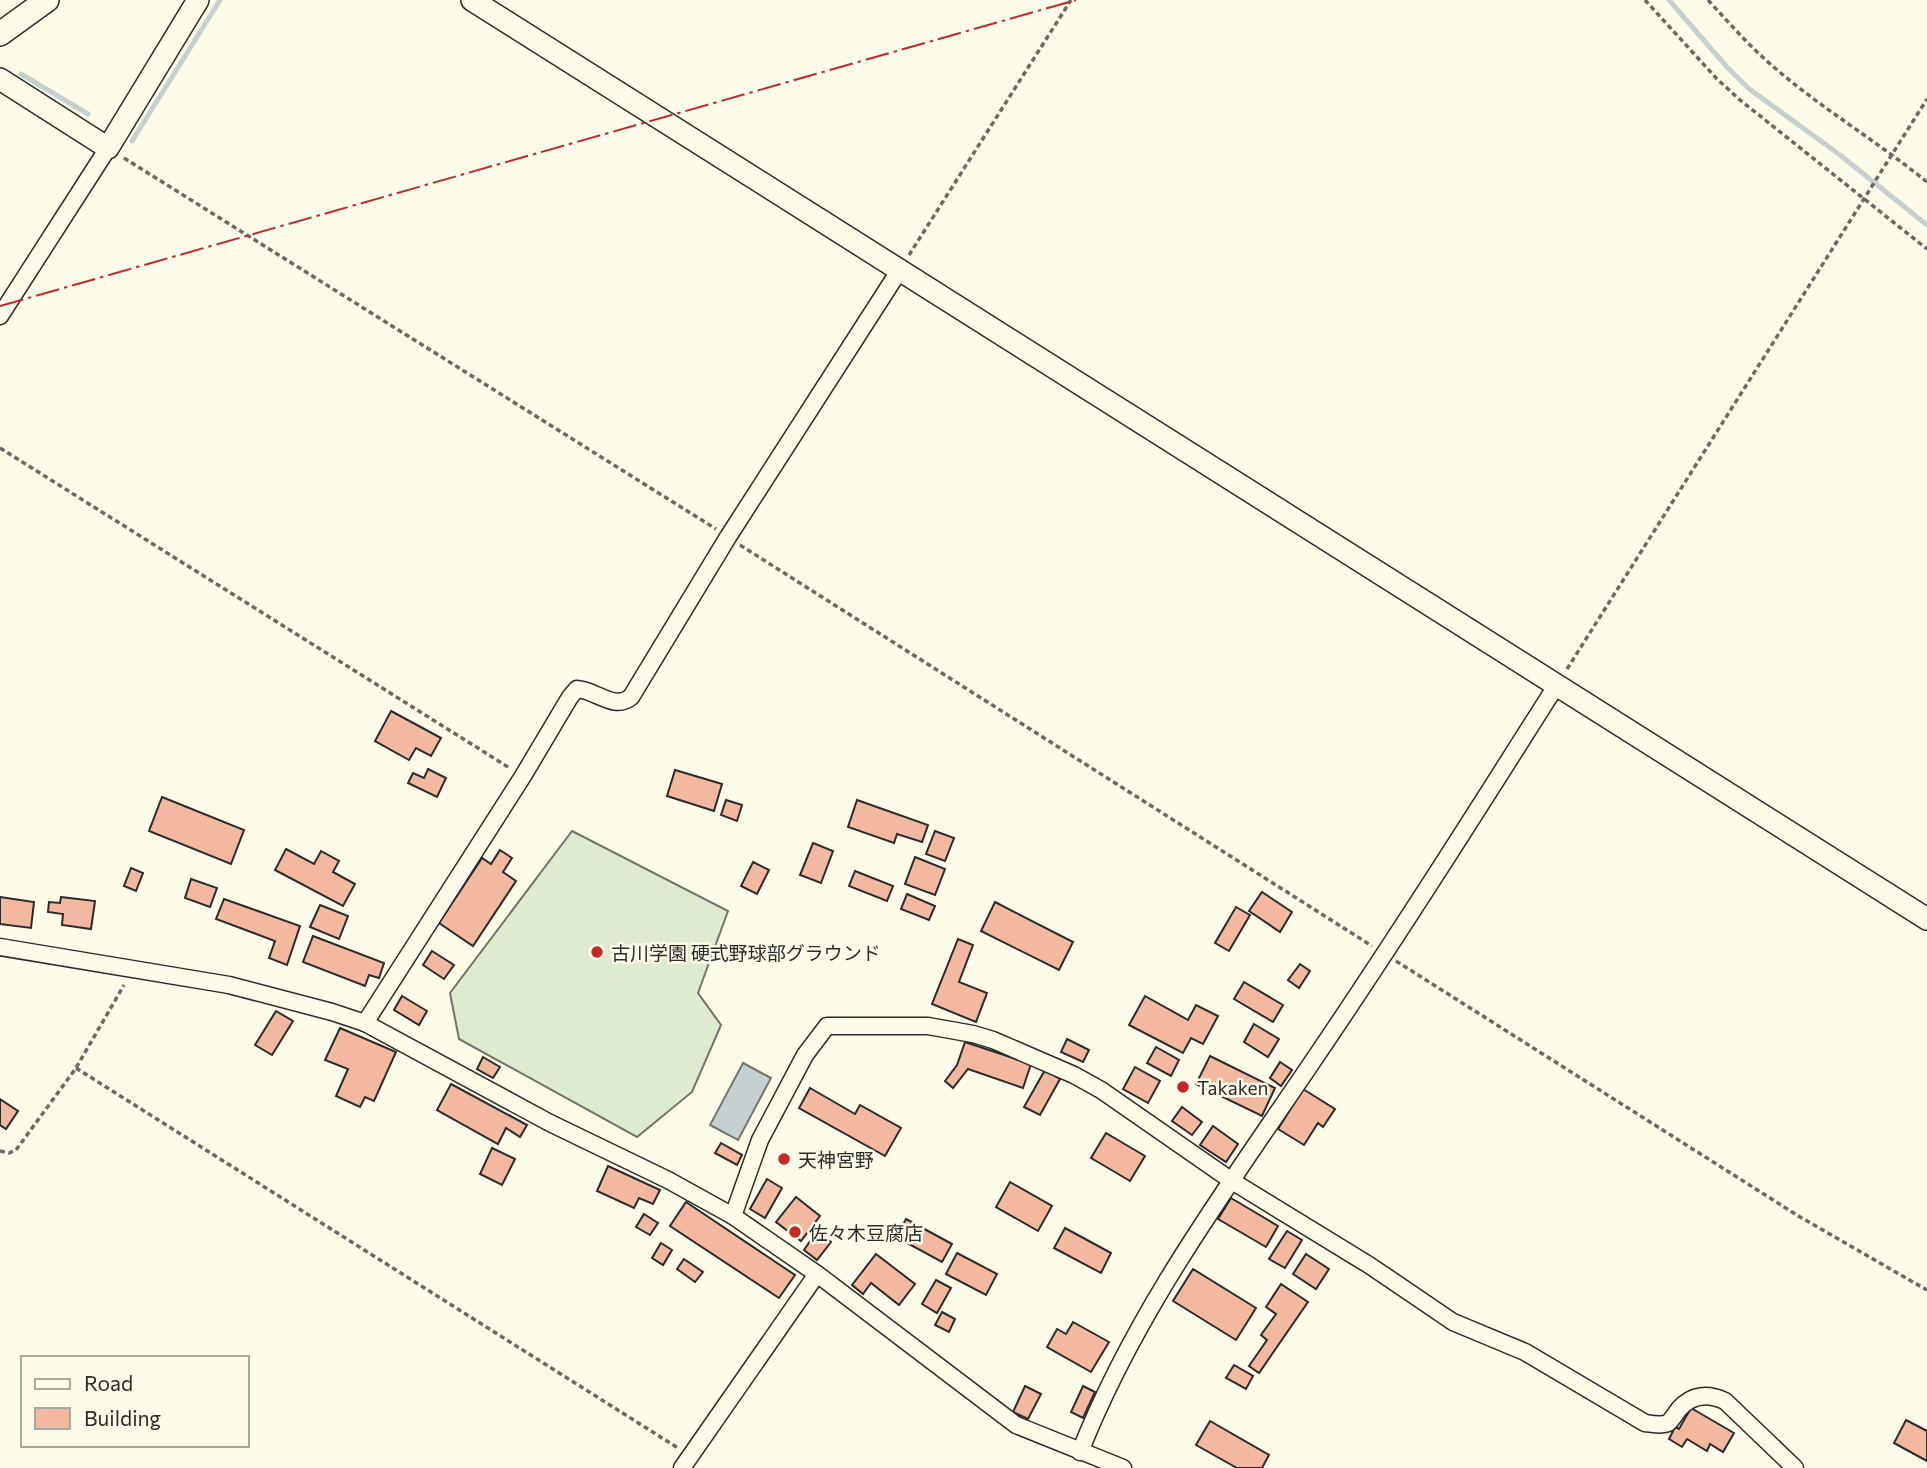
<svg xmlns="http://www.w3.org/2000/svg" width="1927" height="1468" viewBox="0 0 1927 1468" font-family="Commissioner,'Noto Sans JP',sans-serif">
  <rect width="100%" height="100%" fill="#fdfbea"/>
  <polygon fill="#deebd1" stroke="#74746e" stroke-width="2" points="572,831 728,911 698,993 721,1025 692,1092 637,1137 459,1039 450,993"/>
  <polygon fill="#c7d0d0" stroke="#74746e" stroke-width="2" points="743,1063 771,1078 738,1140 710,1125"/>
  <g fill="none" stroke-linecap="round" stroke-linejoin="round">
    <g stroke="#c7d0d0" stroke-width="5">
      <polyline points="1669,0 1727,67 1748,88 1840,155 1927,225"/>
      <polyline points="21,74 88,114"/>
      <polyline points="132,141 220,0"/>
    </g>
  </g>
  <g fill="#f2b8a0" stroke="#2b2b2b" stroke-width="2">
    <polygon points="391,711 441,738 431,756 416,748 409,760 375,741"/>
    <polygon points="428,769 446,778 437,797 408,783 413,773 424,778"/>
    <polygon points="675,770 722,784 714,811 667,796"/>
    <polygon points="162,797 244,830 231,864 149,831"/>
    <polygon points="726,800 742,805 737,821 721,815"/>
    <polygon points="857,800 928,825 922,842 897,834 894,843 848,827"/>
    <polygon points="935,831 954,838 945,861 926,854"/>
    <polygon points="813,843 833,851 821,883 800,875"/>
    <polygon points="286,849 314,864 321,851 339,861 333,872 355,884 343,906 275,870"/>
    <polygon points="500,850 512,858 503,872 516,881 473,946 439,923 482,858 491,864"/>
    <polygon points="915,857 945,869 935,895 905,884"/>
    <polygon points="753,862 769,870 757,894 741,886"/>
    <polygon points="131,868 143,873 136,891 124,886"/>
    <polygon points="855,871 893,886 887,901 849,886"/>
    <polygon points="191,879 217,888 210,907 185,898"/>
    <polygon points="1262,892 1292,912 1280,932 1249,911"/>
    <polygon points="907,894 935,906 929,920 901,909"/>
    <polygon points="0,897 34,902 31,928 0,924"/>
    <polygon points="61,897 95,901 91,929 62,925 63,914 48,912 49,902 60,903"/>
    <polygon points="224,899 300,926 287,965 269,958 275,941 216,919"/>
    <polygon points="995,902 1073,942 1059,970 981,931"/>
    <polygon points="320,905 348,916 339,939 310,927"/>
    <polygon points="1236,907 1250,915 1229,951 1215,943"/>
    <polygon points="313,936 384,963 379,978 369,975 365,986 303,962"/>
    <polygon points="958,939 973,945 959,982 987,993 976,1022 932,1004"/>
    <polygon points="432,951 454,965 444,979 423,965"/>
    <polygon points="1300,964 1310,971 1299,988 1288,980"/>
    <polygon points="1244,982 1283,1005 1273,1022 1234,999"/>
    <polygon points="402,996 427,1011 419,1025 394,1010"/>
    <polygon points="1145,996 1188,1020 1196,1005 1218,1016 1203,1044 1191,1038 1183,1053 1129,1025"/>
    <polygon points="276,1011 293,1021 272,1055 255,1045"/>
    <polygon points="1254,1024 1279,1039 1268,1057 1244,1042"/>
    <polygon points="340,1028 396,1052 374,1101 365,1097 360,1107 336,1096 348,1069 325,1060"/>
    <polygon points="1067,1039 1089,1050 1083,1062 1061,1052"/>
    <polygon points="965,1042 1031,1064 1023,1088 968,1069 953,1088 945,1081 957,1065"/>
    <polygon points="1156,1047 1179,1060 1171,1076 1147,1063"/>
    <polygon points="1210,1056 1275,1088 1262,1116 1196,1084"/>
    <polygon points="483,1057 500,1067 493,1078 477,1069"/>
    <polygon points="1280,1062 1292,1070 1281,1086 1270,1078"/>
    <polygon points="1135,1067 1160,1081 1148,1103 1123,1089"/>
    <polygon points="1045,1070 1060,1079 1040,1115 1024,1107"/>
    <polygon points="451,1084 527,1125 520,1137 506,1128 498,1144 437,1110"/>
    <polygon points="810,1088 855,1114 860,1105 901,1128 885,1156 799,1108"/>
    <polygon points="1303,1089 1335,1109 1323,1127 1318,1123 1304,1145 1278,1129"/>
    <polygon points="0,1099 18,1111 6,1129 0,1125"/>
    <polygon points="1182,1107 1202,1122 1192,1135 1172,1121"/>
    <polygon points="1213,1126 1238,1144 1226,1162 1200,1145"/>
    <polygon points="1106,1133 1145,1156 1130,1181 1091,1158"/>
    <polygon points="721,1143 742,1155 737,1165 715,1153"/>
    <polygon points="492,1148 515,1159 502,1185 480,1174"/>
    <polygon points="608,1166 660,1190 653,1204 639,1198 634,1208 597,1191"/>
    <polygon points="767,1179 782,1188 765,1218 750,1209"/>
    <polygon points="1010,1182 1052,1206 1038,1231 996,1207"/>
    <polygon points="796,1197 820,1216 801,1241 776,1222"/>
    <polygon points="1231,1198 1278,1226 1266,1247 1218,1219"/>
    <polygon points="686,1202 795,1275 779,1298 670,1226"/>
    <polygon points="644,1214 658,1223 650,1235 636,1227"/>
    <polygon points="906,1219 952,1244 942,1262 896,1237"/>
    <polygon points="1065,1228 1111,1253 1101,1273 1054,1248"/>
    <polygon points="817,1231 831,1242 817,1260 804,1250"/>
    <polygon points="1287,1231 1302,1240 1285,1268 1269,1259"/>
    <polygon points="661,1243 672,1250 663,1265 652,1258"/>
    <polygon points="957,1253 997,1274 986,1295 946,1274"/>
    <polygon points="876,1254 915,1284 899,1305 871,1283 863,1294 852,1285"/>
    <polygon points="1306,1254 1329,1269 1316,1289 1293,1274"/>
    <polygon points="684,1259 703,1272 695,1282 677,1269"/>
    <polygon points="1193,1269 1256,1308 1236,1340 1173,1301"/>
    <polygon points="936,1280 951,1288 937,1313 922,1304"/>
    <polygon points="1281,1284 1308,1302 1259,1373 1249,1366 1267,1340 1261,1335 1276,1314 1266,1307"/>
    <polygon points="942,1312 955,1319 949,1332 935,1325"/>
    <polygon points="1073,1322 1109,1342 1091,1372 1047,1347 1057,1329 1066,1334"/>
    <polygon points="1234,1365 1253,1376 1246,1389 1226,1378"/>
    <polygon points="1025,1386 1041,1394 1028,1419 1013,1412"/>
    <polygon points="1083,1386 1095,1392 1083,1418 1071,1412"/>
    <polygon points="1691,1408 1734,1433 1723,1452 1710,1444 1707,1451 1687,1439 1682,1447 1669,1439 1675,1427 1679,1429"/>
    <polygon points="1906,1420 1927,1431 1927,1461 1894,1443"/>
    <polygon points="1210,1421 1269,1455 1262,1468 1237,1468 1196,1445"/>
  </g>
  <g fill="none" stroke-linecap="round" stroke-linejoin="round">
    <g stroke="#2b2b2b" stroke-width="19">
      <g id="minor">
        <polyline points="0,316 108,148"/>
        <polyline points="0,947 229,985 332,1012 365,1023 550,1123 668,1180 733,1216 817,1274 1016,1425 1123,1468"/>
        <path d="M365 1023 523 776 570 697 577 689C596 690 614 711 631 697L728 537 899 271"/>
        <path d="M733 1216 760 1140 805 1055 827 1026H928L973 1034 993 1040 1074 1075 1101 1090 1232 1181 1369 1265 1453 1322 1525 1352 1645 1423C1652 1424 1661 1426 1668 1423 1672 1420 1676 1413 1679 1409 1692 1394 1708 1393 1725 1401L1795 1468"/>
        <path d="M1080 1452C1137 1307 1233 1180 1319 1052 1401 931 1478 809 1556 686"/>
        <polyline points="682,1468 817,1274"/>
      </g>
    </g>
    <g stroke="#2b2b2b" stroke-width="24">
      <g id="tertiary">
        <polyline points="472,0 1927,919"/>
        <polyline points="0,79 108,148 198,0"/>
      </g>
    </g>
    <g stroke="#2b2b2b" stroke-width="26">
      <polyline id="secondary" points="0,34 47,0"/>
    </g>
    <g stroke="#6a6964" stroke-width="3.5" stroke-dasharray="5 3.5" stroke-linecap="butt">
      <polyline points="1645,0 1717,79 1740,100 1927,249"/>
      <path d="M1708 0C1730 24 1751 48 1776 69 1824 110 1878 142 1927 182"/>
      <polyline points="124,158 716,529"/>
      <polyline points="909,255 1071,0"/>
      <polyline points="0,448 508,767"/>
      <polyline points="740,545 1372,946"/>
      <polyline points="1567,669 1927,99"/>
      <polyline points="1396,961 1800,1217 1927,1290"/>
      <polyline points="76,1068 678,1448"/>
      <polyline points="0,1151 9,1153 16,1150 76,1068 124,985"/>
    </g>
    <use href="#minor" stroke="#fdfbea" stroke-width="16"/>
    <use href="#tertiary" stroke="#fdfbea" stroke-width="21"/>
    <use href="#secondary" stroke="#fdfbea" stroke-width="23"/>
    <polyline stroke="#c62828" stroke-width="2" stroke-dasharray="24 5 3.5 5" stroke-linecap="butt" points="0,306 1076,0"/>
  </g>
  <g fill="#c62828" stroke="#fdfbea" stroke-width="2.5">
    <circle cx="597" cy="952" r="7"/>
    <circle cx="1183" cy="1087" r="7"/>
    <circle cx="784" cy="1159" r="7"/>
    <circle cx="795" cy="1232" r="7"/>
  </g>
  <g text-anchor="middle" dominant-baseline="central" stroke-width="5" stroke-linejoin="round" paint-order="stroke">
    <g font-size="19" fill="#2b2b2b" stroke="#fdfbea" text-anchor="start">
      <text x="611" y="952">古川学園 硬式野球部グラウンド</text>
      <text x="1197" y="1087">Takaken</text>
      <text x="798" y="1159">天神宮野</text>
      <text x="809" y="1232">佐々木豆腐店</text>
    </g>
  </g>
  <rect x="21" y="1356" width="228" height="91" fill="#fdfbea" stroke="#a9a89e" stroke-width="2"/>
  <rect x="35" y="1379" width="35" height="10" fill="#fdfbea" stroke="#a9a89e" stroke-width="2"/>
  <text x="84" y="1391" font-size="21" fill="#2b2b2b">Road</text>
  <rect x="35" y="1408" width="35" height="21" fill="#f2b8a0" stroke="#a9a89e" stroke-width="2"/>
  <text x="84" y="1426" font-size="21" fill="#2b2b2b">Building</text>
</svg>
